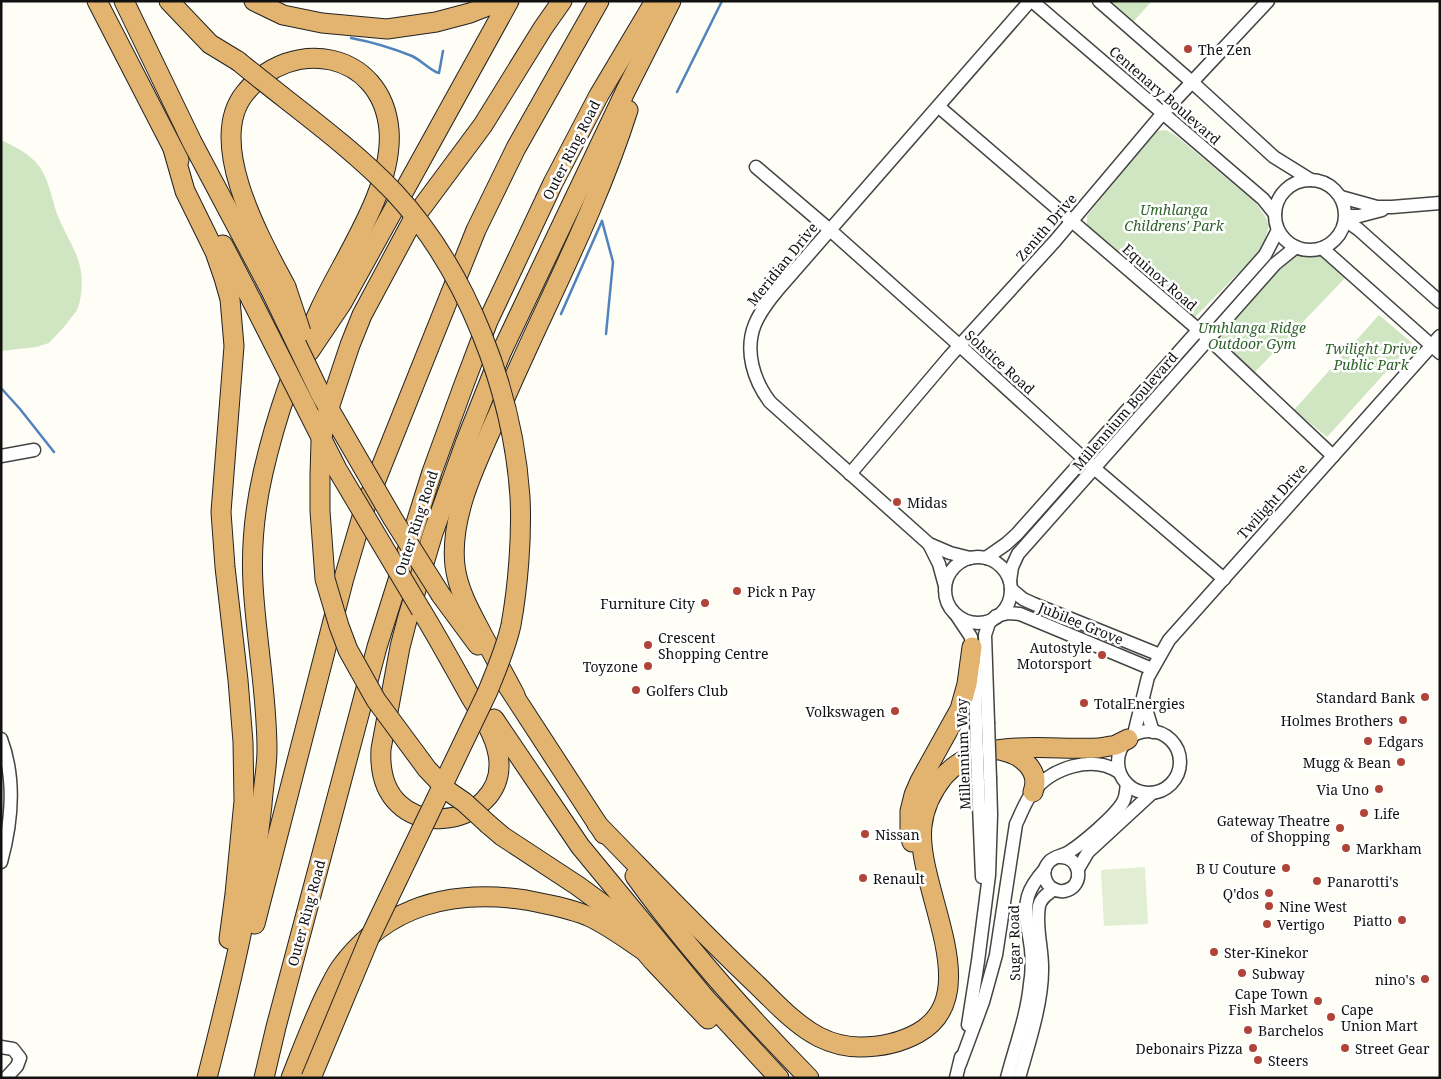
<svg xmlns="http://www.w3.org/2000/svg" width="1441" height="1079" viewBox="0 0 1441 1079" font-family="'Noto Serif',serif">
  <rect width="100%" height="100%" fill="#fefdf6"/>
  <g fill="#d0e5c2">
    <polygon points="1110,1 1152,1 1133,22"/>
    <polygon points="1166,130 1175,135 1255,202 1265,216 1269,226 1262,249 1194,318 1087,227 1087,216 1151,136 1158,131"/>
    <path d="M1 140C14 146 30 154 39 166 50 181 52 202 59 219 64 231 71 242 76 254 83 270 84 293 77 310L64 327 49 343 36 347 1 351Z"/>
    <polygon points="1318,253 1345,278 1254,373 1208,339 1295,255"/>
    <polygon points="1379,315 1412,343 1327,437 1294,410"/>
  </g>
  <polygon fill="#e1eed3" points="1145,867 1148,924 1104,926 1101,870"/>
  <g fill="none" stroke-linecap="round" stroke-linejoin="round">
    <g stroke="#5083bd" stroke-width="2.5">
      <path d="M351 38C372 42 392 48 412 56 421 60 432 72 439 73L443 51"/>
      <polyline points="677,92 722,1"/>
      <polyline points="602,221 613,262 606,334"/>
      <polyline points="561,314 602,221"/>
      <polyline points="1,388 20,409 54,452"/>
    </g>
    <g stroke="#444" stroke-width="15">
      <g id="minor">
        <polyline points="1032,1 1263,199 1275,214"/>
        <polyline points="1099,1 1193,83 1274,157 1311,180"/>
        <polyline points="939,107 1208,338 1333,456"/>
        <polyline points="756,167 830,230 959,345 1094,468 1224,579"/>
        <circle cx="1310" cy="215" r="35"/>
        <polyline points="1341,197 1377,207 1392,207 1440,203"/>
        <polyline points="1346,216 1359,216 1382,210"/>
        <polyline points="1345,220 1358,229 1440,302"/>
        <polyline points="1322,248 1440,353"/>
        <polyline points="1,456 34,450"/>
        <polyline points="850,474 950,356 1055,241 1163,113 1268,1"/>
        <polyline points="929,544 939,564 945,586"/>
        <circle cx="978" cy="590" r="33"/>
        <path d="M970 558 950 553 929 544 770 402C754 381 744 351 755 324 761 310 771 298 781 286L1030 1"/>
        <polyline points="986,558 1006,544 1017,534 1265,255 1278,230"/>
        <polyline points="1010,581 1012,567 1018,554 1275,264 1296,247"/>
        <polyline points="1011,589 1023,599 1034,604 1160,655"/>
        <polyline points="957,616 971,637 975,674 976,722"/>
        <polyline points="996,616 1008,613 1020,614 1152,669"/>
        <polyline points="1143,699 1153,732"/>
        <polyline points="988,722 985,635 989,623 994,618"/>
        <circle cx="1149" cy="762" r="31"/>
        <polyline points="1134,734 1148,677 1169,640 1440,336"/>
        <path d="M1 739C16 779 12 822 1 862"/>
        <polyline points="978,781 982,877"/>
        <path d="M1059 857C1081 855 1086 887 1064 891 1048 893 1038 874 1049 862 1054 856 1063 856 1069 852 1083 843 1115 816 1123 802 1126 797 1126 790 1127 784"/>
        <polyline points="1078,869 1088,852 1152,793"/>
        <polyline points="968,1025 978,961 989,875 991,815 990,779"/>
        <polyline points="1,1047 13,1049 20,1058 17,1066 6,1078"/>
        <path d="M960 1064 983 1002 996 955 1016 824C1021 814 1025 802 1032 793 1051 768 1092 754 1119 772"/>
        <polyline points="956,1078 961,1057"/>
        <path d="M1007 1078C1015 1047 1027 1016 1030 984 1032 973 1032 960 1031 949 1029 932 1023 913 1028 896 1031 886 1038 877 1045 869"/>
        <path d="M1019 1078C1028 1046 1042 1004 1042 971 1043 950 1035 927 1039 906 1041 897 1048 894 1054 889"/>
      </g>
    </g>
    <g stroke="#222" stroke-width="21">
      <g id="highway">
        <polyline points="97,1 179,160"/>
        <polyline points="124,1 192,142 270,289"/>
        <polyline points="169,1 210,44 238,61"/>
        <polyline points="254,1 283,15 322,23 387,29 436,22 470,13 501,1"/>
        <polyline points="173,149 185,191 215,252 224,278 230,299 234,346 221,512 225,567 238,680 243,742 244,801 235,894 229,939"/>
        <polyline points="414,218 483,125 543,28 562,1"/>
        <polyline points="223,245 252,301"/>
        <polyline points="309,352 342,303 509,1"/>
        <polyline points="441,595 478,645"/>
        <path d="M421 610C438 638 454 667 470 696 481 714 494 733 498 754 512 830 375 852 381 749L400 647 407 620 433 533 466 441 501 353 626 90 671 1"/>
        <polyline points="507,685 604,834"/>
        <path d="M515 695C504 674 492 653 481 632 470 611 458 590 455 566 449 514 479 458 499 412 542 311 595 214 628 110"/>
        <polyline points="494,719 580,846 706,999 779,1078"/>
        <path d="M1003 751C1022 755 1041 771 1033 792"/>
        <polyline points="488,824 502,836 578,886 608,908 653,961 708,1019"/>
        <path d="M597 824C649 877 700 931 754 982 774 1001 794 1024 819 1037 831 1043 847 1047 860 1047 880 1047 900 1043 918 1033 988 994 915 887 922 826 924 806 932 791 944 776 980 735 1051 751 1099 748L1116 745 1128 739"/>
        <polyline points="912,842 910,836 910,811 914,795 920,781 960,709 967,684 972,647"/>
        <path d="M635 876C687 948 746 1014 809 1078"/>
        <polyline points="255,924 344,578 364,510 476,230 516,148 599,1"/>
        <path d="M207 1078C230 988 252 898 262 805 263 787 267 768 267 750 267 694 256 639 253 584 251 547 255 508 263 473 276 416 295 362 320 309 344 257 394 188 389 130 382 51 291 35 245 93 205 142 261 240 286 287"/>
        <polyline points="264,1078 276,1027 377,647 432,472 463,387 488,321 553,183 599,95 655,1"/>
        <path d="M291 1078C302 1050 313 1021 326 994 331 985 335 975 341 967 387 905 451 889 526 900 547 904 568 908 588 916 608 925 625 938 643 950"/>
      </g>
    </g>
    <use href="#minor" stroke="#fff" stroke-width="12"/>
    <use href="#highway" stroke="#e3b46f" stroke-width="19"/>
    <g stroke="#444" stroke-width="15" stroke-linecap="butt">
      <g id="minor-bridge">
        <polyline points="976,722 978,781"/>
        <polyline points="988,722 990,779"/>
      </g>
    </g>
    <g stroke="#222" stroke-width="21" stroke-linecap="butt">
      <g id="highway-bridge">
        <path d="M238 61C290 104 347 143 394 192 467 270 513 391 520 497 522 537 518 586 511 625 506 648 496 671 487 693L369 939 311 1078"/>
        <polyline points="414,218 362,315 350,345 328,411 321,441 320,475 320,511 325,579 339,626 348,650 376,700 427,769 448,791 464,802 488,824"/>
        <polyline points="286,287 301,332"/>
        <polyline points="270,289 321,395 393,519 441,595"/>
        <polyline points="252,301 337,469 421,610"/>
      </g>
    </g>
    <use href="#minor-bridge" stroke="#fff" stroke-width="12"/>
    <use href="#highway-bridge" stroke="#e3b46f" stroke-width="19"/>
  </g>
  <g fill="#b14439" stroke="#fff" stroke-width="2">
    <circle cx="1188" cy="49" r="5"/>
    <circle cx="897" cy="502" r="5"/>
    <circle cx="737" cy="591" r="5"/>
    <circle cx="705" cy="603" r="5"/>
    <circle cx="648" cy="645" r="5"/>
    <circle cx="1102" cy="655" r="5"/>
    <circle cx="648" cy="666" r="5"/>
    <circle cx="636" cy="690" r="5"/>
    <circle cx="1425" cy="697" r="5"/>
    <circle cx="1084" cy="703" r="5"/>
    <circle cx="895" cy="711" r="5"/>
    <circle cx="1403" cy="720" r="5"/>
    <circle cx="1368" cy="741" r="5"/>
    <circle cx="1401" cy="762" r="5"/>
    <circle cx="1379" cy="789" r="5"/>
    <circle cx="1364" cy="813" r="5"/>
    <circle cx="1340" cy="828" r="5"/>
    <circle cx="865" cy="834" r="5"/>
    <circle cx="1346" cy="848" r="5"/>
    <circle cx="1286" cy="868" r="5"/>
    <circle cx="863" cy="878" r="5"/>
    <circle cx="1317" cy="881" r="5"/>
    <circle cx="1269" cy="893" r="5"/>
    <circle cx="1269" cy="906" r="5"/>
    <circle cx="1402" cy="920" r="5"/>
    <circle cx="1267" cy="924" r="5"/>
    <circle cx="1214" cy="952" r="5"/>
    <circle cx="1242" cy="973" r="5"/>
    <circle cx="1425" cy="979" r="5"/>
    <circle cx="1318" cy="1001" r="5"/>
    <circle cx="1331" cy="1017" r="5"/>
    <circle cx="1248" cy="1030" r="5"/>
    <circle cx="1253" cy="1048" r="5"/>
    <circle cx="1345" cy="1048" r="5"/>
    <circle cx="1258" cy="1060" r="5"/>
  </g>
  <g text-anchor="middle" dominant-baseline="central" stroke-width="5" stroke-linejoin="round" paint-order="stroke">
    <g font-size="14" fill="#111" stroke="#fff" text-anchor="start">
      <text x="1198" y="49">The Zen</text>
      <text x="907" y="502">Midas</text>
      <text x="747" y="591">Pick n Pay</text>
      <text x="695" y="603" text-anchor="end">Furniture City</text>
      <text x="658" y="637">Crescent<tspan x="658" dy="16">Shopping Centre</tspan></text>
      <text x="1092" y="647" text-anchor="end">Autostyle<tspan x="1092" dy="16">Motorsport</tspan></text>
      <text x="638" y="666" text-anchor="end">Toyzone</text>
      <text x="646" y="690">Golfers Club</text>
      <text x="1415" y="697" text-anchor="end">Standard Bank</text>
      <text x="1094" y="703">TotalEnergies</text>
      <text x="885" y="711" text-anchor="end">Volkswagen</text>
      <text x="1393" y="720" text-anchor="end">Holmes Brothers</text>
      <text x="1378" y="741">Edgars</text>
      <text x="1391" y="762" text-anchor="end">Mugg &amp; Bean</text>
      <text x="1369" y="789" text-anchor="end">Via Uno</text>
      <text x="1374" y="813">Life</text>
      <text x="1330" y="820" text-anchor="end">Gateway Theatre<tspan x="1330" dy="16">of Shopping</tspan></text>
      <text x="875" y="834">Nissan</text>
      <text x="1356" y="848">Markham</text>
      <text x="1276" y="868" text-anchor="end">B U Couture</text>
      <text x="873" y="878">Renault</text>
      <text x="1327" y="881">Panarotti's</text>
      <text x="1259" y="893" text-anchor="end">Q'dos</text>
      <text x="1279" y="906">Nine West</text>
      <text x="1392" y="920" text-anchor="end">Piatto</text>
      <text x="1277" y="924">Vertigo</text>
      <text x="1224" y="952">Ster-Kinekor</text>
      <text x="1252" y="973">Subway</text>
      <text x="1415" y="979" text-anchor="end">nino's</text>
      <text x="1308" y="993" text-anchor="end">Cape Town<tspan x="1308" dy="16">Fish Market</tspan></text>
      <text x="1341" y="1009">Cape<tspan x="1341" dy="16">Union Mart</tspan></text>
      <text x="1258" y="1030">Barchelos</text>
      <text x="1243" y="1048" text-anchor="end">Debonairs Pizza</text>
      <text x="1355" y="1048">Street Gear</text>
      <text x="1268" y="1060">Steers</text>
    </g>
    <g font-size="14" fill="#111" stroke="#fff">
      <text transform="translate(1165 95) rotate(41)">Centenary Boulevard</text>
      <text transform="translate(571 150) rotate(-63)">Outer Ring Road</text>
      <text transform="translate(1046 227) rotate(-49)">Zenith Drive</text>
      <text transform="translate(782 264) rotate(-51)">Meridian Drive</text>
      <text transform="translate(1160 277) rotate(41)">Equinox Road</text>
      <text transform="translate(1000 362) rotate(42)">Solstice Road</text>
      <text transform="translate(1125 411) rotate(-49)">Millennium Boulevard</text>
      <text transform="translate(1272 501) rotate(-48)">Twilight Drive</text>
      <text transform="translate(416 523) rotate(-72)">Outer Ring Road</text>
      <text transform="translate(1081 623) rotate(22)">Jubilee Grove</text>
      <text transform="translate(963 754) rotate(-92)">Millennium Way</text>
      <text transform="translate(306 913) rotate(-75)">Outer Ring Road</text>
      <text transform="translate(1014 943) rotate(-91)">Sugar Road</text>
    </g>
    <g font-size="14" font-style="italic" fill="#2c6128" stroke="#fff">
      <text x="1174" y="209">Umhlanga<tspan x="1174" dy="16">Childrens' Park</tspan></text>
      <text x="1252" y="327">Umhlanga Ridge<tspan x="1252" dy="16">Outdoor Gym</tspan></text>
      <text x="1371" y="348">Twilight Drive<tspan x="1371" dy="16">Public Park</tspan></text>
    </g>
  </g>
  <rect width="1441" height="1079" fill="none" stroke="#111111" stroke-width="5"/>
</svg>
